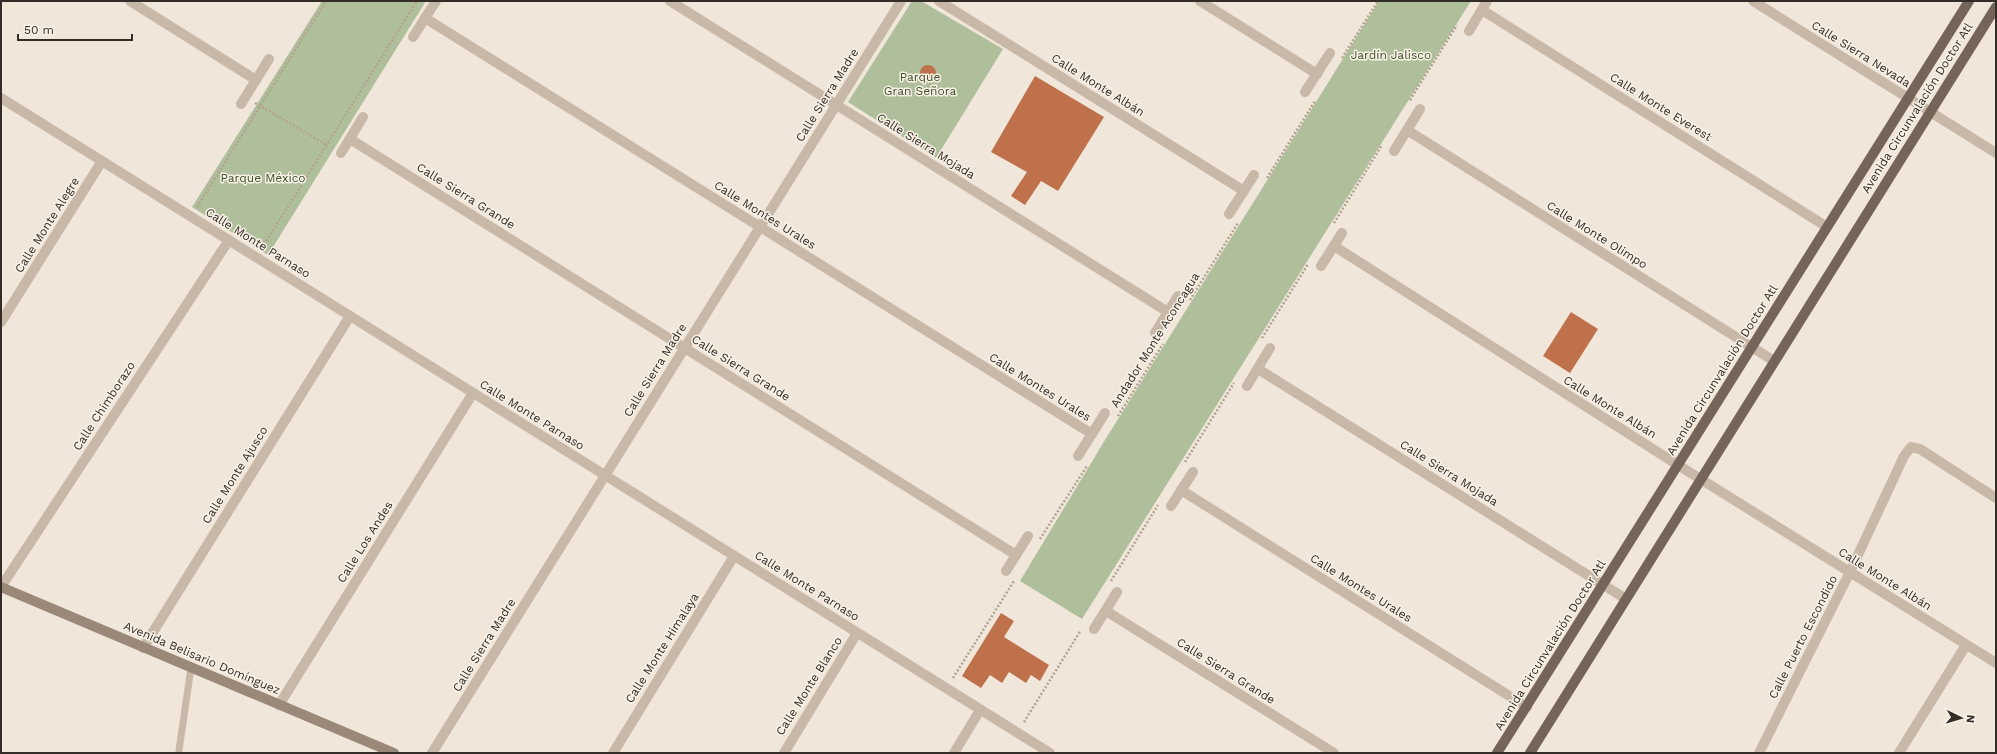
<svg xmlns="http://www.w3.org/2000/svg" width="1997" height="754" viewBox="0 0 1997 754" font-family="'Work Sans',sans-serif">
  <rect width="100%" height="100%" fill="#f0e7da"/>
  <g fill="#afbe9b">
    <polygon points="322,1 426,1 268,255 192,207"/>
    <polygon points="912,1 921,1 1003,49 936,158 848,102"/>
    <polygon points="1379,1 1471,1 1082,619 1020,581 1105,440"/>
  </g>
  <g fill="#be714a">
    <circle cx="928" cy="73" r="8"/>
    <polygon points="1035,76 1104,117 1058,191 1041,181 1025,205 1011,196 1027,172 991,152"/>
    <polygon points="1571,312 1598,329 1570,373 1543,356"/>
    <polygon points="1001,613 1014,621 1004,637 1049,665 1040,681 1031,675 1026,683 1009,672 1002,683 990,675 981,688 962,676"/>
  </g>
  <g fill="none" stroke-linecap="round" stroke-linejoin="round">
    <g stroke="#b2a391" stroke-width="2.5" stroke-dasharray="2 2" stroke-linecap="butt">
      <polyline points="1342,58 1378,1"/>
      <polyline points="1410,100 1457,25"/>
      <polyline points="255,103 327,145"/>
      <polyline points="1267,178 1315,101"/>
      <polyline points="197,207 326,1"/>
      <polyline points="1334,223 1382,145"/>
      <polyline points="262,248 417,1"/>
      <polyline points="1190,300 1238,223"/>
      <polyline points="1262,338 1308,264"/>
      <polyline points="1118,416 1163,344"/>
      <polyline points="1185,462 1234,383"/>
      <polyline points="1040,539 1087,466"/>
      <polyline points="1111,581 1158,505"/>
      <polyline points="953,678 1014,581"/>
      <polyline points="1024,722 1081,630"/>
    </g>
    <polyline stroke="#c7b8a7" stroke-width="7" points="179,750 191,668"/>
    <g stroke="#c7b8a7" stroke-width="10">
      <polyline points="130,1 256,80"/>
      <polyline points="670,1 1168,312"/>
      <polyline points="939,1 1244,191"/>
      <polyline points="1200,1 1317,74"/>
      <polyline points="1753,1 1996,153"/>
      <polyline points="1482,10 1827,227"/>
      <polyline points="425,18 1092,434"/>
      <polyline points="1469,31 1487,1"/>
      <polyline points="413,37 436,1"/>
      <polyline points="1305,92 1330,53"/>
      <polyline points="1,98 1050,753"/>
      <polyline points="241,104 269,59"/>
      <polyline points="1407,130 1774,361"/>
      <polyline points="350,139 1016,555"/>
      <polyline points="1394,151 1420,109"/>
      <polyline points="341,153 363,117"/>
      <polyline points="1229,214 1254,175"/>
      <polyline points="1334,246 1678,465 1996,663"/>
      <polyline points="1321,266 1342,233"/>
      <polyline points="1,322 102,161"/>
      <polyline points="1155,333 1178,296"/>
      <polyline points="1258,369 1626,599"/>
      <polyline points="1247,386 1270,348"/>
      <polyline points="1078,456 1105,413"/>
      <polyline points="1181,490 1527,707"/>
      <polyline points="1171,506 1193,472"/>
      <polyline points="1006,571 1028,536"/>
      <polyline points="1,587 229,240"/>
      <polyline points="1106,611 1334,753"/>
      <polyline points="1094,629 1117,592"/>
      <polyline points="143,648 350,316"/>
      <polyline points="279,705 473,393"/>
      <polyline points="613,753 734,556"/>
      <polyline points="784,753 857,633"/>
      <polyline points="954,753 980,710"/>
      <polyline points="1759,753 1850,572 1904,456 1911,447 1920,449 1996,498"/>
      <polyline points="1899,753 1966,645"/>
    </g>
    <polyline stroke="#c7b8a7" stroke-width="10" points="432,753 901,1"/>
    <polyline stroke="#9a8879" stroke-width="10" points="1,587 394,753"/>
    <g stroke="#756559" stroke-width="10">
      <polyline points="1497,753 1969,1"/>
      <polyline points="1530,753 1996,7"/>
    </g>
  </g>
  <g text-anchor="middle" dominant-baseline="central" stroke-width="3" stroke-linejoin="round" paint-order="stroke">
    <g font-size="12" fill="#342c27" stroke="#f8f1e6">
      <text transform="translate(1861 54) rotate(32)">Calle Sierra Nevada</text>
      <text transform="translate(1098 85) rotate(32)">Calle Monte Albán</text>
      <text transform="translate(827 95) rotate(-58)">Calle Sierra Madre</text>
      <text transform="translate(1661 107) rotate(32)">Calle Monte Everest</text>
      <text transform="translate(1917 108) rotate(-58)">Avenida Circunvalación Doctor Atl</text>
      <text transform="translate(926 146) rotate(32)">Calle Sierra Mojada</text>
      <text transform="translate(466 196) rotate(32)">Calle Sierra Grande</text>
      <text transform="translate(765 215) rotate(32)">Calle Montes Urales</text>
      <text transform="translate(47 225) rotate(-58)">Calle Monte Alegre</text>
      <text transform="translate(1597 235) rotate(32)">Calle Monte Olimpo</text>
      <text transform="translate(258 243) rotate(32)">Calle Monte Parnaso</text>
      <text transform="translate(1155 340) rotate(-58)">Andador Monte Aconcagua</text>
      <text transform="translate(741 368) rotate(32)">Calle Sierra Grande</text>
      <text transform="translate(655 370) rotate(-58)">Calle Sierra Madre</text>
      <text transform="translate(1722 370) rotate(-58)">Avenida Circunvalación Doctor Atl</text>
      <text transform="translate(1040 387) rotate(32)">Calle Montes Urales</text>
      <text transform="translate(104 406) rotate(-57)">Calle Chimborazo</text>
      <text transform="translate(1610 407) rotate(32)">Calle Monte Albán</text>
      <text transform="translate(532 415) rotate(32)">Calle Monte Parnaso</text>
      <text transform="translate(1449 473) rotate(32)">Calle Sierra Mojada</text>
      <text transform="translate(235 475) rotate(-58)">Calle Monte Ajusco</text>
      <text transform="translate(365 542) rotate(-58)">Calle Los Andes</text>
      <text transform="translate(1885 579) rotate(32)">Calle Monte Albán</text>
      <text transform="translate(807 586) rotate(32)">Calle Monte Parnaso</text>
      <text transform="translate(1361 588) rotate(32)">Calle Montes Urales</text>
      <text transform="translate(1803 637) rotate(-63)">Calle Puerto Escondido</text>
      <text transform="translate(484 645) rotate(-58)">Calle Sierra Madre</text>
      <text transform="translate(1550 645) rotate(-58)">Avenida Circunvalación Doctor Atl</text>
      <text transform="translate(662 648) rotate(-58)">Calle Monte Himalaya</text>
      <text transform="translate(202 658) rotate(23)">Avenida Belisario Domínguez</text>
      <text transform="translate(1226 671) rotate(32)">Calle Sierra Grande</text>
      <text transform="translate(809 686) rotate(-58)">Calle Monte Blanco</text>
    </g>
    <g font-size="12" fill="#40502c" stroke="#f8f1e6">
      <text x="1391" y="55">Jardín Jalisco</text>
      <text x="920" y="77">Parque<tspan x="920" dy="14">Gran Señora</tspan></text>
      <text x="263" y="178">Parque México</text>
    </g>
  </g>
  <rect width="1997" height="754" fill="none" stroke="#342c27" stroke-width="4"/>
  <g transform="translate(1961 718) rotate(95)" stroke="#f8f1e6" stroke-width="3" paint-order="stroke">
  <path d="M0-3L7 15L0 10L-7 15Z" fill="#342c27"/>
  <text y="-6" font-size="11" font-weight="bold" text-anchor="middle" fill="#342c27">N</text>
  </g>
  <path d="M18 34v6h114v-6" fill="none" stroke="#342c27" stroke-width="2"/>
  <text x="24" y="34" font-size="12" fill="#342c27" stroke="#f8f1e6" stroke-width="3" paint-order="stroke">50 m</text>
</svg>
